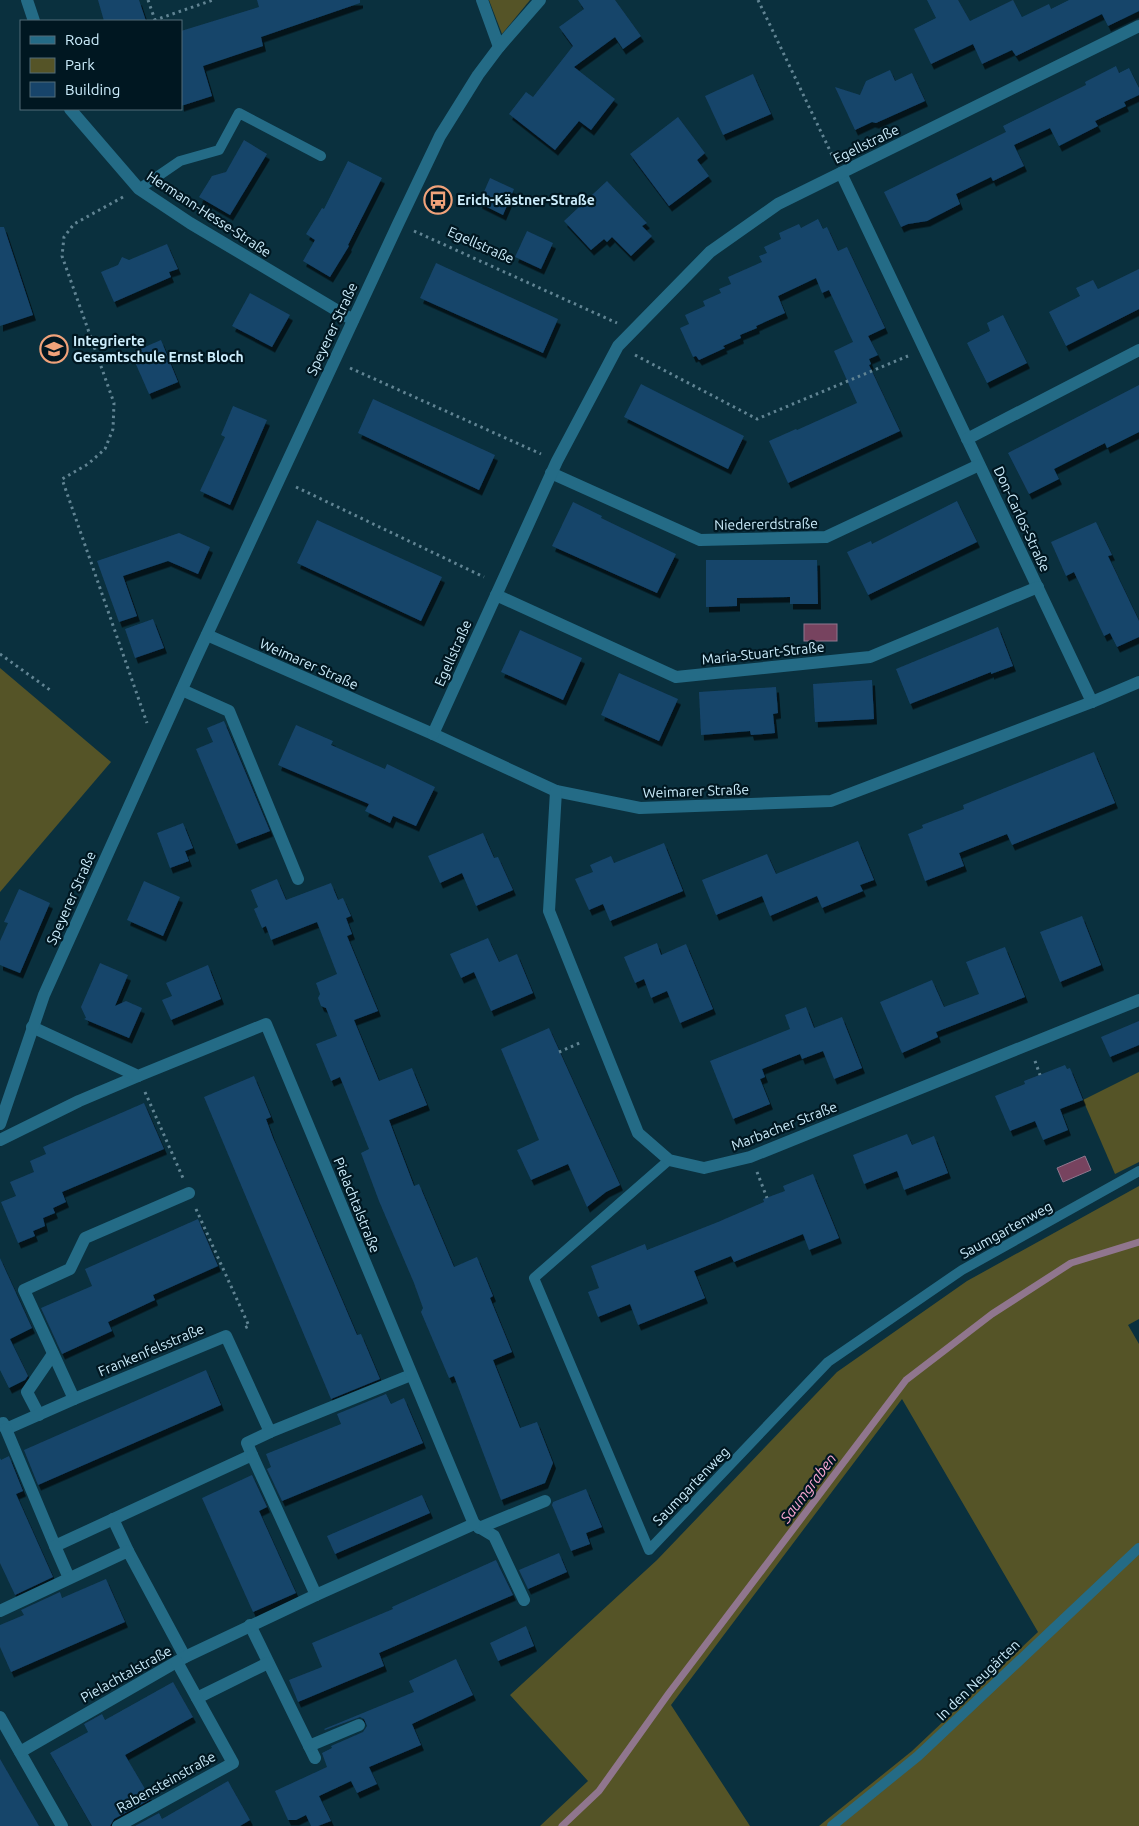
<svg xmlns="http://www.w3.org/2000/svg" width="1139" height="1826" viewBox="0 0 1139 1826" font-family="Ubuntu,sans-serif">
  <defs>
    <filter id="shadow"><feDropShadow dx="3" dy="5.5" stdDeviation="0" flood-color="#0009"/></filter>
  </defs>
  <rect width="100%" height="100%" fill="#0a303e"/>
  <g fill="#555427">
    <polygon points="489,0 530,0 502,34"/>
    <polygon points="0,668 111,762 0,892"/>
    <polygon points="1139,1072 1139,1162 1115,1174 1083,1100"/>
    <polygon points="1139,1186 1139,1319 1128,1325 1139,1344 1139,1826 819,1826 912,1751 1038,1632 902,1399 671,1705 750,1826 540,1826 588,1781 510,1695 657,1560 837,1372 967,1281"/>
  </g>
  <g fill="#77435f" stroke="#90768e">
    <rect x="804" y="624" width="33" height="17"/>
    <polygon points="1085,1156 1091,1170 1063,1182 1057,1168"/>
  </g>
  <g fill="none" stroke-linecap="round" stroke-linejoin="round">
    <polyline stroke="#90768e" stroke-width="7" points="562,1826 599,1791 669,1693 906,1380 992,1314 1071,1263 1139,1242"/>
  </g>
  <g fill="#17446a" filter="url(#shadow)">
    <polygon points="98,0 139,0 146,21 104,21"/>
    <polygon points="257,0 360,0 360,3 261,37 263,46 203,66 212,96 181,106 181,31 259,7"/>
    <polygon points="578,0 615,0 641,36 623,49 615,37 574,67 615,99 591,130 579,121 555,150 509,114 526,92 533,97 573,46 559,27 584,9"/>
    <polygon points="927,0 958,0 970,21 1013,0 1022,17 1049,4 1051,9 1069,0 1139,0 1139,11 1108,26 1102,14 1016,56 1012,50 982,64 973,44 931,64 914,29 936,18"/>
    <polygon points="1116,66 1119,73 1129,68 1139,88 1139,95 1124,102 1126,106 1095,121 1098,126 1059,146 1050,128 1014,145 1024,166 993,181 991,177 956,194 960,204 927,221 908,224 901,227 884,192 1006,132 1003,126 1086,85 1085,82"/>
    <polygon points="890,70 895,81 912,73 925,101 876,123 872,122 855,130 835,87 860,95 866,81"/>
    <polygon points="753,74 771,114 723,135 705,96"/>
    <polygon points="678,117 705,153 697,160 709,176 669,206 630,154"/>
    <polygon points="244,140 267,154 230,215 199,197 212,176 226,172"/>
    <polygon points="348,161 382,178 348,245 349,246 330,277 303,261 315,240 306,234 322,208 324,209"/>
    <polygon points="490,178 514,189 503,215 479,203"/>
    <polygon points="607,181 647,223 642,226 652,236 631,256 612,237 607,242 604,239 591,250 564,221"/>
    <polygon points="818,219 823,229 827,227 838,251 847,247 885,328 868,336 878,355 869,359 871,364 869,365 900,431 788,483 769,441 796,429 797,430 857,403 834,351 853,342 829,290 822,293 816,278 778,296 785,313 756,326 757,328 740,335 741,338 723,346 725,348 699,360 696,356 693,357 680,328 689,324 685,315 705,306 703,301 721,293 719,289 731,284 728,277 762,262 759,256 767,253 764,247 781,239 779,233 799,224 801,228"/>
    <polygon points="0,227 4,227 33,315 0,326"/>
    <polygon points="527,231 553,243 541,269 515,257"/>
    <polygon points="167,244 178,269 169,272 171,277 114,302 101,272 118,265 122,257 129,260"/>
    <polygon points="436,263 558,319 543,353 420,298"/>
    <polygon points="1139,269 1139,309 1066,346 1049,312 1080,296 1076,288 1093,280 1098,289"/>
    <polygon points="250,293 290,315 272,347 232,326"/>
    <polygon points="1003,315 1027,363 987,383 967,343 990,331 987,323"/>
    <polygon points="161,340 178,382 149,394 131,353"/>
    <polygon points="641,384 744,436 728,469 624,417"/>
    <polygon points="1139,385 1139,432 1107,448 1105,443 1054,469 1059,479 1029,494 1008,453"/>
    <polygon points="373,399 495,455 479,490 358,433"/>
    <polygon points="233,406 267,420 230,505 200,491 225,437 221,435"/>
    <polygon points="957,501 977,542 868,595 847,552 871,541 872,544"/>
    <polygon points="573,502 602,516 601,518 676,554 657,593 552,546"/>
    <polygon points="317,520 442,577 421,621 297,563"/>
    <polygon points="1096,522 1112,555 1108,556 1139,621 1139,637 1117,647 1110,633 1104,636 1074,572 1066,576 1051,542"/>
    <polygon points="179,533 210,547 198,574 168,561 123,576 137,616 119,622 97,561"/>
    <polygon points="706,560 817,560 818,604 790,604 790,597 737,598 737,606 706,607"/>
    <polygon points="153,619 164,648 135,658 125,629"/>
    <polygon points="998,627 1013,666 991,674 991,672 910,704 896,669"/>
    <polygon points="520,630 582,658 563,700 501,672"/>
    <polygon points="619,673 678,699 659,741 601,715"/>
    <polygon points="872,680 874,719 815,722 813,684"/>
    <polygon points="776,687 778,713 773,714 775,733 751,735 750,731 701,735 699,692"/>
    <polygon points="224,721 270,831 236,844 196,749 213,742 207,728"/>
    <polygon points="296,725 333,741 331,745 385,769 387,764 435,787 416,826 393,816 390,823 365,811 369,804 278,765"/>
    <polygon points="1094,752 1115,803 1012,845 1007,834 959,853 964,866 925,881 908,834 923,828 922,825 964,809 963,805"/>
    <polygon points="183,823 193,848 185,851 189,861 170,868 157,833"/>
    <polygon points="483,833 494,858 498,857 513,890 476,906 462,873 440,883 428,856"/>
    <polygon points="858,841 874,880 860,885 863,891 822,908 817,896 770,916 762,896 716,915 702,880 767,854 776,874"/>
    <polygon points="664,843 683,891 610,921 603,904 589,910 575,879 593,872 590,865 611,856 614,863"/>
    <polygon points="277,879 286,900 331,883 338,900 343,898 351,916 346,918 352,934 347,936 378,1011 354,1020 379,1081 412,1068 427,1105 389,1120 414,1186 419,1184 454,1267 477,1257 493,1296 490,1298 512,1352 493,1360 520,1428 537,1422 553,1463 545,1483 501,1500 454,1376 449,1378 421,1312 423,1308 414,1283 379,1201 361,1153 369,1149 340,1077 331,1081 316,1044 337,1036 326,1008 321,1006 318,998 320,994 316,983 337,974 317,922 271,940 266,926 262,928 254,909 258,907 251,890"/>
    <polygon points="144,881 180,897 163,936 127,920"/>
    <polygon points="19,889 50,903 20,973 0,965 0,941 8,923 4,922"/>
    <polygon points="1082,916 1101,965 1060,982 1040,932"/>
    <polygon points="488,938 499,962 517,954 533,993 491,1011 474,972 461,978 450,954"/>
    <polygon points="657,943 661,955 686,944 713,1009 680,1023 667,991 651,998 644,979 635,983 624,957"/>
    <polygon points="1005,947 1025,997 936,1032 938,1037 902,1053 880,1002 932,980 944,1007 979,994 966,962"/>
    <polygon points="100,963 128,975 115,1006 126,1001 142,1008 129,1038 84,1019 86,1018 81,1007"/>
    <polygon points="208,965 221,999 171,1020 162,1000 172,996 166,983"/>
    <polygon points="806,1007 814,1028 842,1017 862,1068 834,1079 823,1051 802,1059 800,1054 762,1069 765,1077 760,1079 770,1104 733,1119 710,1061 790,1029 785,1015"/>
    <polygon points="1139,1021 1139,1045 1110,1057 1101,1037"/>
    <polygon points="549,1028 620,1185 606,1192 587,1207 568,1164 531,1180 517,1150 539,1140 501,1049"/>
    <polygon points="1065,1065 1067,1069 1070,1068 1083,1100 1060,1109 1068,1130 1043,1140 1035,1121 1010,1131 995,1096 1025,1084 1024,1081"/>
    <polygon points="254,1076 271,1117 266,1119 273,1138 357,1335 361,1334 380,1379 331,1399 204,1097"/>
    <polygon points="144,1103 164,1149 62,1192 66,1202 53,1208 55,1213 43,1218 45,1226 33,1231 35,1236 18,1243 1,1202 16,1196 10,1182 34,1172 30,1161 46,1154 43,1147"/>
    <polygon points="907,1134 912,1145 934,1136 948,1173 904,1190 897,1171 864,1184 853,1155"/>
    <polygon points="813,1174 839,1238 809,1250 803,1234 734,1262 731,1256 694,1271 705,1298 638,1325 630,1304 598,1317 588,1292 599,1288 591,1266 645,1244 647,1250 718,1222 764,1202 763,1199 785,1191 783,1186"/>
    <polygon points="198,1219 218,1266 153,1295 155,1300 108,1322 112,1331 62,1354 41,1308 92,1286 85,1269"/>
    <polygon points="0,1258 32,1328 10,1339 28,1376 25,1380 9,1388 0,1370"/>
    <polygon points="206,1370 221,1405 38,1485 24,1450"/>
    <polygon points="386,1394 391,1404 404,1398 423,1443 282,1501 267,1469 271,1467 266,1454 341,1424 337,1414"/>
    <polygon points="9,1456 23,1491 16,1494 53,1577 15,1595 0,1563 0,1458 1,1460"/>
    <polygon points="252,1475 267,1507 259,1511 296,1593 253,1612 202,1498"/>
    <polygon points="586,1489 602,1527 586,1533 590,1544 571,1551 552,1505 553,1502"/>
    <polygon points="422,1495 430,1513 335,1554 327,1536"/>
    <polygon points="559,1553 567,1572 528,1589 519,1570"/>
    <polygon points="496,1560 513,1595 379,1653 384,1666 298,1702 289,1680 322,1667 312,1643 393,1609 392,1607"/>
    <polygon points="106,1579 125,1622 11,1672 0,1647 0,1625 24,1615 21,1610 60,1592 62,1598"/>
    <polygon points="526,1626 534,1646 498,1661 490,1643"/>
    <polygon points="456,1659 473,1695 412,1724 421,1745 369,1767 377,1784 357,1793 351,1781 319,1796 331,1821 318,1826 311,1826 306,1815 296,1820 288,1820 275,1791 327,1767 322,1753 332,1748 331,1746 363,1732 367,1726 364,1719 360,1717 325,1730 324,1729 414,1692 409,1681"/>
    <polygon points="173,1682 193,1717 125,1755 151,1799 114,1819 110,1826 92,1826 50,1753 88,1732 84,1724 102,1714 105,1720"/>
    <polygon points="0,1759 39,1826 0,1826"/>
    <polygon points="228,1781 250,1820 240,1826 135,1826 159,1813 162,1819"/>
  </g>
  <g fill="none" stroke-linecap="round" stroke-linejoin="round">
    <g stroke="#618493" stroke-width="3" stroke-dasharray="2.5 4" stroke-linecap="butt">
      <polyline points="148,0 155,20"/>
      <polyline points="758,0 833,157"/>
      <polyline points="155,21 155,20 213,0"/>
      <polyline points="123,197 74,224 64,237 62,256 114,403 113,429 105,449 88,464 62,479 147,723"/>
      <polyline points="414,231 617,323"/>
      <polyline points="635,355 757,419 908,356"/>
      <polyline points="350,368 541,454"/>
      <polyline points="296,487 484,577"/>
      <polyline points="0,654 50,690"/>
      <polyline points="559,1052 582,1042"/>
      <polyline points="1035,1061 1040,1075"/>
      <polyline points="145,1092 183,1178"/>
      <polyline points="757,1172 767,1198"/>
      <polyline points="196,1209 249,1326 242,1329"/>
    </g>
    <g stroke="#246b86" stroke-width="10">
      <polyline points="139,189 180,161 219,150 239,113 321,156"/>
      <polyline points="669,1160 534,1278 649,1550 828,1362 962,1270 1139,1171"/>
      <polyline points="832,1826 918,1756 1139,1548"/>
    </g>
    <g stroke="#246b86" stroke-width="12">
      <polyline points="27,0 34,21"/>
      <polyline points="482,0 499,47"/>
      <polyline points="70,109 139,189 190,223 353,320"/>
      <polyline points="841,173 1092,702"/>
      <polyline points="967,439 1139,350"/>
      <polyline points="551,473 700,540 826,537 979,465"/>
      <polyline points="496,595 676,677 870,657 1038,587"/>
      <polyline points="207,635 433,734 556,791 640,808 831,801 1092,702 1139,682"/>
      <polyline points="182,690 229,711 298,879"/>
      <polyline points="433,734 557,461 618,346 710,252 778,204 1139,26"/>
      <polyline points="556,791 549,911 638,1133 669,1160 704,1168 750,1157 1139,1000"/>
      <polyline points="0,1140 79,1101 138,1076"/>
      <polyline points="74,1399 24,1290 70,1269 85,1238 189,1193"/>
      <polyline points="39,1415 27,1392 53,1354"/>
      <polyline points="0,1424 3,1423 6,1429 74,1399 226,1336 270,1432 411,1375"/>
      <polyline points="6,1429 55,1546 252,1455 247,1443 270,1432"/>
      <polyline points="252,1455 316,1595"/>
      <polyline points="113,1519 128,1551"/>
      <polyline points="474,1524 494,1536 524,1600"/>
      <polyline points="479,1528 545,1501"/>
      <polyline points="55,1546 69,1578"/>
      <polyline points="0,1611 128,1551 185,1657"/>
      <polyline points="250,1625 315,1758"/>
      <polyline points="197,1698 268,1663"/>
      <polyline points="0,1717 62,1826"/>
      <polyline points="309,1746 359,1725"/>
      <polyline points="20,1752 185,1657 316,1595 474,1524 266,1024 138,1076 32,1027"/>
      <polyline points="118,1826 233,1763 177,1662"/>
    </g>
    <polyline stroke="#246b86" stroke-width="12" points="0,1124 44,995 196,658 398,224 440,136 478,75 499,47 540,0"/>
  </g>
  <defs>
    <g id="bus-ring" transform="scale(1.4375)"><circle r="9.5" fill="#001721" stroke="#f0a27a" stroke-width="1.5"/><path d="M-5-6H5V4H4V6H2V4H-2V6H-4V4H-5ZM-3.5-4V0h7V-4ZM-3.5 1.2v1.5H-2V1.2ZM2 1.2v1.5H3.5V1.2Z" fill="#f0a27a"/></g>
    <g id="school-ring" transform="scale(1.4375)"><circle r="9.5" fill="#001721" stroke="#f0a27a" stroke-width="1.5"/><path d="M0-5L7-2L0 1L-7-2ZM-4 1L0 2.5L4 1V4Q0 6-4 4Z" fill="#f0a27a"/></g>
  </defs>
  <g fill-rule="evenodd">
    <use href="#bus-ring" x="438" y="200"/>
    <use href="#school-ring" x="54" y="349"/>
  </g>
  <g text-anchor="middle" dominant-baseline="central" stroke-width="4.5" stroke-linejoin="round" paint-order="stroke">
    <g font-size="14" fill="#ccedfc" stroke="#001721">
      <text transform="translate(866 144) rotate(-26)">Egellstraße</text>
      <text transform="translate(209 214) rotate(33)">Hermann-Hesse-Straße</text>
      <text transform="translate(481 245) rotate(24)">Egellstraße</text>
      <text transform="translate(332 329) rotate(-65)">Speyerer Straße</text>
      <text transform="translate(1022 519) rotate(65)">Don-Carlos-Straße</text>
      <text transform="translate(766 524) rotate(-1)">Niedererdstraße</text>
      <text transform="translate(453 653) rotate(-66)">Egellstraße</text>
      <text transform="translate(763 653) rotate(-6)">Maria-Stuart-Straße</text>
      <text transform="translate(309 664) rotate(24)">Weimarer Straße</text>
      <text transform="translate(696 791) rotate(-2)">Weimarer Straße</text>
      <text transform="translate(71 898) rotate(-66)">Speyerer Straße</text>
      <text transform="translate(784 1126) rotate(-21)">Marbacher Straße</text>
      <text transform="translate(357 1205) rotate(68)">Pielachtalstraße</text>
      <text transform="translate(1006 1230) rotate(-29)">Saumgartenweg</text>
      <text transform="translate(151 1350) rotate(-23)">Frankenfelsstraße</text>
      <text transform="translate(691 1486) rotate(-46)">Saumgartenweg</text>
      <text transform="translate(126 1674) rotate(-29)">Pielachtalstraße</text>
      <text transform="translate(978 1680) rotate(-44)">In den Neugärten</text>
      <text transform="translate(166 1782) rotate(-29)">Rabensteinstraße</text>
    </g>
    <g font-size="14" font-weight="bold" fill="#ccedfc" stroke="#001721" text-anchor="start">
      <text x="457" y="200">Erich-Kästner-Straße</text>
      <text x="73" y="341">Integrierte<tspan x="73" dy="16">Gesamtschule Ernst Bloch</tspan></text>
    </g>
    <g font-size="15" font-style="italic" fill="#f9a6d1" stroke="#001721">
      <text transform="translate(808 1488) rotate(-53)">Saumgraben</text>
    </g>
  </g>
  <rect x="20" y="20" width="162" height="90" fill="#001721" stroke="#526d79"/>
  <rect x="30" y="36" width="25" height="8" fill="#246b86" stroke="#526d79"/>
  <text x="65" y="45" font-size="15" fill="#ccedfc">Road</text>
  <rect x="30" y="58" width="25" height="15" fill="#555427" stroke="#526d79"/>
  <text x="65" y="70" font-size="15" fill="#ccedfc">Park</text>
  <rect x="30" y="82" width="25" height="15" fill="#17446a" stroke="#526d79"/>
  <text x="65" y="95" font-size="15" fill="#ccedfc">Building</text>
</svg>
